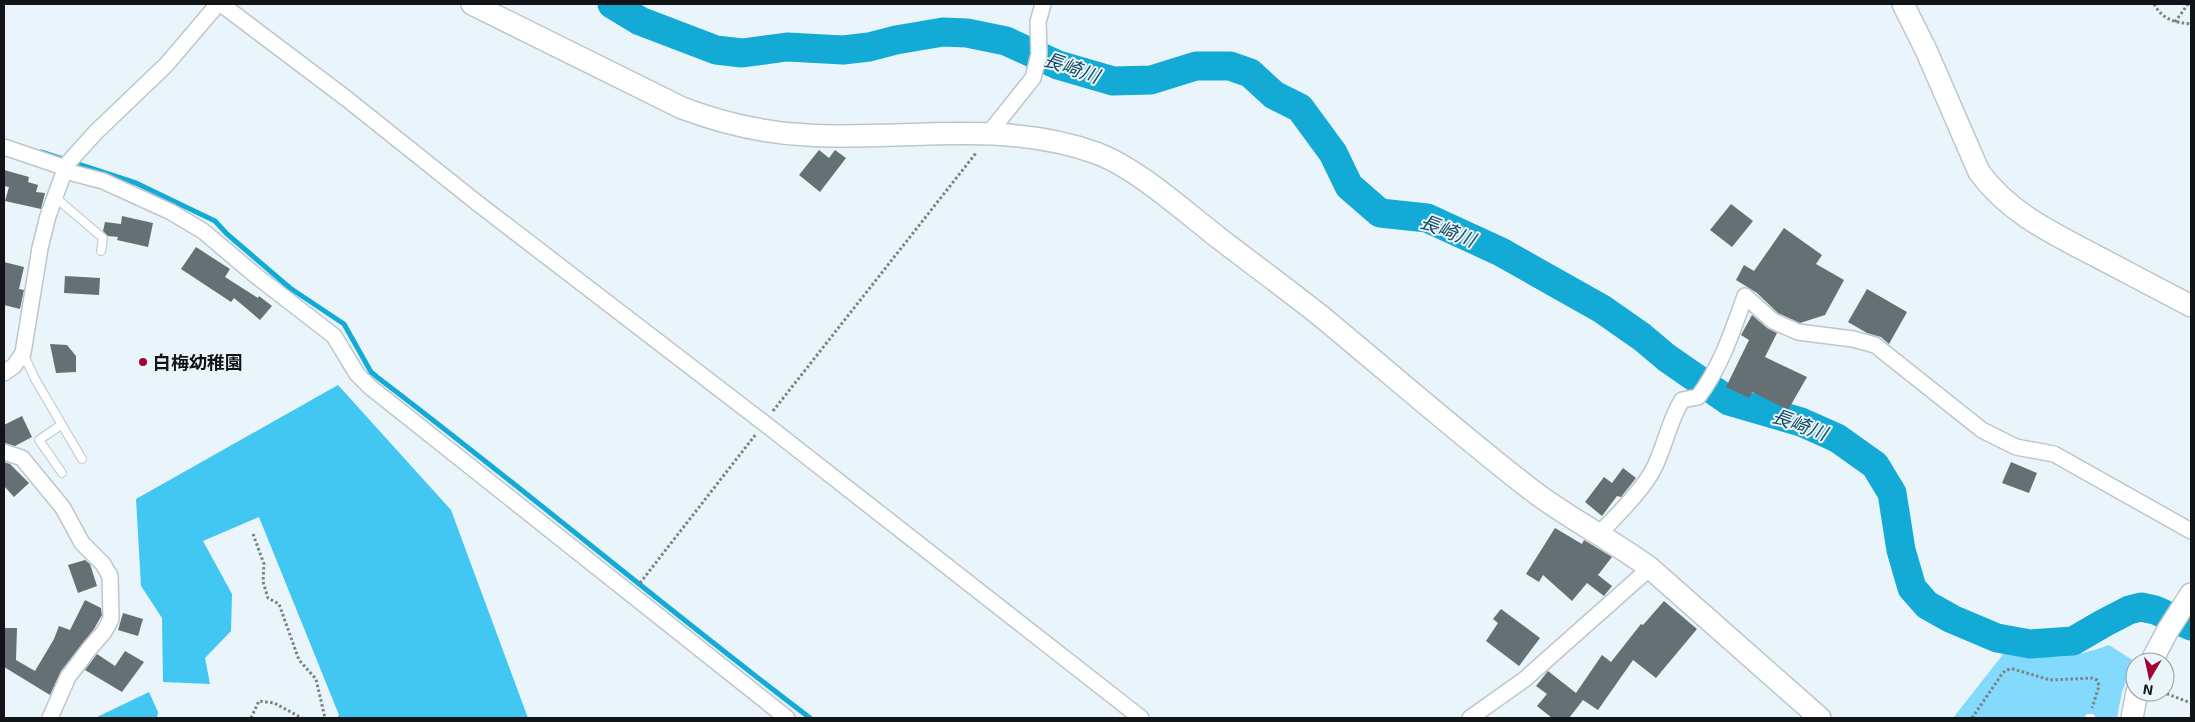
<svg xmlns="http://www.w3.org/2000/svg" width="2195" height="722" viewBox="0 0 2195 722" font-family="'Exo 2','Noto Sans JP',sans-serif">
  <rect width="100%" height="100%" fill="#e9f5fa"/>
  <path fill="#83dafc" d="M2109 645 2134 661 2122 692 2117 718H1953L2004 653C2045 659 2069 660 2109 645Z"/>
  <g fill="#42c6f2">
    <polygon points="338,385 451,510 528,718 337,718 339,715 259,517 203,541 232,594 231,631 205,658 210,684 163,682 162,618 141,586 136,499"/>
    <polygon points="149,692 158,712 157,718 95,718"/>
  </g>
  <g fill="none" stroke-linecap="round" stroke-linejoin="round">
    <path stroke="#13abd6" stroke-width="5" d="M41 152 136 183 215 221 227 234 290 288 344 324 371 372 377 377C523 488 664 607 810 718"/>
    <polyline stroke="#13abd6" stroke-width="29" points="612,4 640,21 716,50 742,53 787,47 843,50 869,47 896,40 943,32 967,33 1006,41 1058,65 1113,81 1151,80 1196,66 1230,66 1250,73 1274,95 1300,108 1333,153 1349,186 1380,213 1427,218 1501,252 1602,309 1642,337 1667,358 1729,401 1801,422 1837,438 1875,465 1892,493 1901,550 1912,588 1927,605 1952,619 1997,638 2030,644 2073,641 2104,623 2129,610 2141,607 2155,610 2191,626"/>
  </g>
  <g fill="#657074">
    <polygon points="819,150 829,158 835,150 846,158 820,192 799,175"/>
    <polygon points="4,170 29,177 28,182 38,185 36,192 45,193 41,209 5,201 9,187 4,186"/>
    <polygon points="1731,204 1753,221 1732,247 1710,230"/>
    <polygon points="122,216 153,223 148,247 117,240 118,237 108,236 103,231 105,222 121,224"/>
    <polygon points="1784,228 1822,255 1816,264 1844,280 1825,315 1800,323 1778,313 1757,293 1736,280 1744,265 1754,271"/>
    <polygon points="196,247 230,269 225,277 258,298 259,296 272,306 260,320 234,298 231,302 181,269"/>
    <polygon points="4,262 24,267 19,289 24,290 20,309 4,305"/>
    <polygon points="65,276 100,278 99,295 64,293"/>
    <polygon points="1867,289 1907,312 1889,344 1881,337 1867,333 1848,322"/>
    <polygon points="1752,315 1767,328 1777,333 1765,357 1807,377 1788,410 1752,392 1749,398 1726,387 1749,340 1741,335"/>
    <polygon points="50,344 67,345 76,356 76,372 56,373"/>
    <polygon points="22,416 32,437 15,446 5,443 4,425"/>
    <polygon points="4,462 10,464 29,483 14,497 4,486"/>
    <polygon points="2011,462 2037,473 2029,493 2002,483"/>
    <polygon points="1623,468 1636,478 1621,497 1617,496 1602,516 1585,502 1604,477 1612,483"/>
    <polygon points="1555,528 1582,544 1584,540 1612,557 1598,575 1612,586 1604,596 1587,583 1572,601 1543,575 1539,582 1526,574"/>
    <polygon points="85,560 90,564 97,586 78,593 68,565"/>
    <polygon points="85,600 101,608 102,615 94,629 61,671 50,695 4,667 4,628 17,628 16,660 35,671 54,639 59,626 70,630"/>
    <polygon points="1664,601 1697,629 1656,678 1633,660 1598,710 1583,700 1569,718 1552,718 1537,706 1547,694 1536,686 1548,671 1576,693 1602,655 1611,662 1641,624 1643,625"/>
    <polygon points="1501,609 1540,638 1519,666 1486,641 1498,623 1493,619"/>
    <polygon points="123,613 143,619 138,636 118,630"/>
    <polygon points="125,651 144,662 122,692 85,670 97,654 115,666"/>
  </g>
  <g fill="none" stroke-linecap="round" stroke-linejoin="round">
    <g stroke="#bbc7cc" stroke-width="10">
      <g id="lane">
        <polyline points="56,198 103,238 101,251"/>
        <polyline points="23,353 35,379 82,459"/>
        <polyline points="61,425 39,440 62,473"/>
        <polyline points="2089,718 2091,718"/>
      </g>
    </g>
    <g stroke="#bbc7cc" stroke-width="18">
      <g id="street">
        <polyline points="221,4 347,99 476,202 764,423 1141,718"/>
        <polyline points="989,133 1033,78 1039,54 1038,22 1043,4"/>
        <polyline points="4,147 66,168"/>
        <polyline points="65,171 103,181 171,212 203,231 255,275 334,336 357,374 370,387 787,718"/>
        <polyline points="4,373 14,366 23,353 40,248 48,216 67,164 96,132 166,65 218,4"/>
        <polyline points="4,452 22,458 63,508 82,543 103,564 110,576 111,619 104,632 90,648 68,677 50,718"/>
        <path d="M1600 533C1617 515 1643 490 1654 468 1665 446 1669 421 1682 400L1698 397C1721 367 1732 332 1745 296L1773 321 1798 332 1853 339 1875 345 1982 430 2016 447 2054 454 2191 531"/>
        <polyline points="1470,718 1525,679 1650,568"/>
      </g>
    </g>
    <g stroke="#bbc7cc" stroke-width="24">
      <g id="secondary">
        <path d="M472 4 682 108C722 123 763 133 807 135 903 141 1002 119 1096 153 1137 168 1184 211 1220 239 1254 265 1288 290 1322 317 1391 374 1458 433 1529 488 1567 518 1611 539 1650 568L1820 718"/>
        <path d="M1903 4 1926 50 1979 172C2009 213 2052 233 2096 256 2128 273 2159 289 2191 306"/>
        <polyline points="2151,662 2168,630 2191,594"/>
        <polyline points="2132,718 2137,692"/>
      </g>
    </g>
    <g stroke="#798185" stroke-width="3" stroke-dasharray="2.5 2.5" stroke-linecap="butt">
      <path d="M2154 4C2163 20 2174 22 2191 24"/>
      <polyline points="2175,22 2188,4"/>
      <polyline points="773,411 976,153"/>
      <polyline points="253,534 264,564 263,582 268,598 279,604 299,660 316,679 325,718"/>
      <polyline points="640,583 756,434"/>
      <polyline points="2162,692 2191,703"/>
      <polyline points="251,718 259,701 274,703 302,718"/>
      <polyline points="1972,718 2002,674 2006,670 2013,669 2050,680 2092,678 2097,680 2099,686 2092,708"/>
    </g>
    <use href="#lane" stroke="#fff" stroke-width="8"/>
    <use href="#street" stroke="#fff" stroke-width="15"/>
    <use href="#secondary" stroke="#fff" stroke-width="21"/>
  </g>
  <circle fill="#a20234" stroke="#e9f5fa" stroke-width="2" cx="143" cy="362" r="5"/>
  <g text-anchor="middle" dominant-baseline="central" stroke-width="4" stroke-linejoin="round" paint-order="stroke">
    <g font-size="18" font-weight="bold" fill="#111517" stroke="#e9f5fa" text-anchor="start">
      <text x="153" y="362">白梅幼稚園</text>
    </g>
    <g font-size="19" font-style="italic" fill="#144b5d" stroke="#e9f5fa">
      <text transform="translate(1072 67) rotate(19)">長崎川</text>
      <text transform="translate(1448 230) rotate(21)">長崎川</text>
      <text transform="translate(1800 424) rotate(20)">長崎川</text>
    </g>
  </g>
  <rect width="2195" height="722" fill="none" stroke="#111517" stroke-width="10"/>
  <g transform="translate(2150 677) rotate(189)"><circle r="24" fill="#e9f5fa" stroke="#939b9f"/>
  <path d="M0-4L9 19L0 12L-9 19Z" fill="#a20234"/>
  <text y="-8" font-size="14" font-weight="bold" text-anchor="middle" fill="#111517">N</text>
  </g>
</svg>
